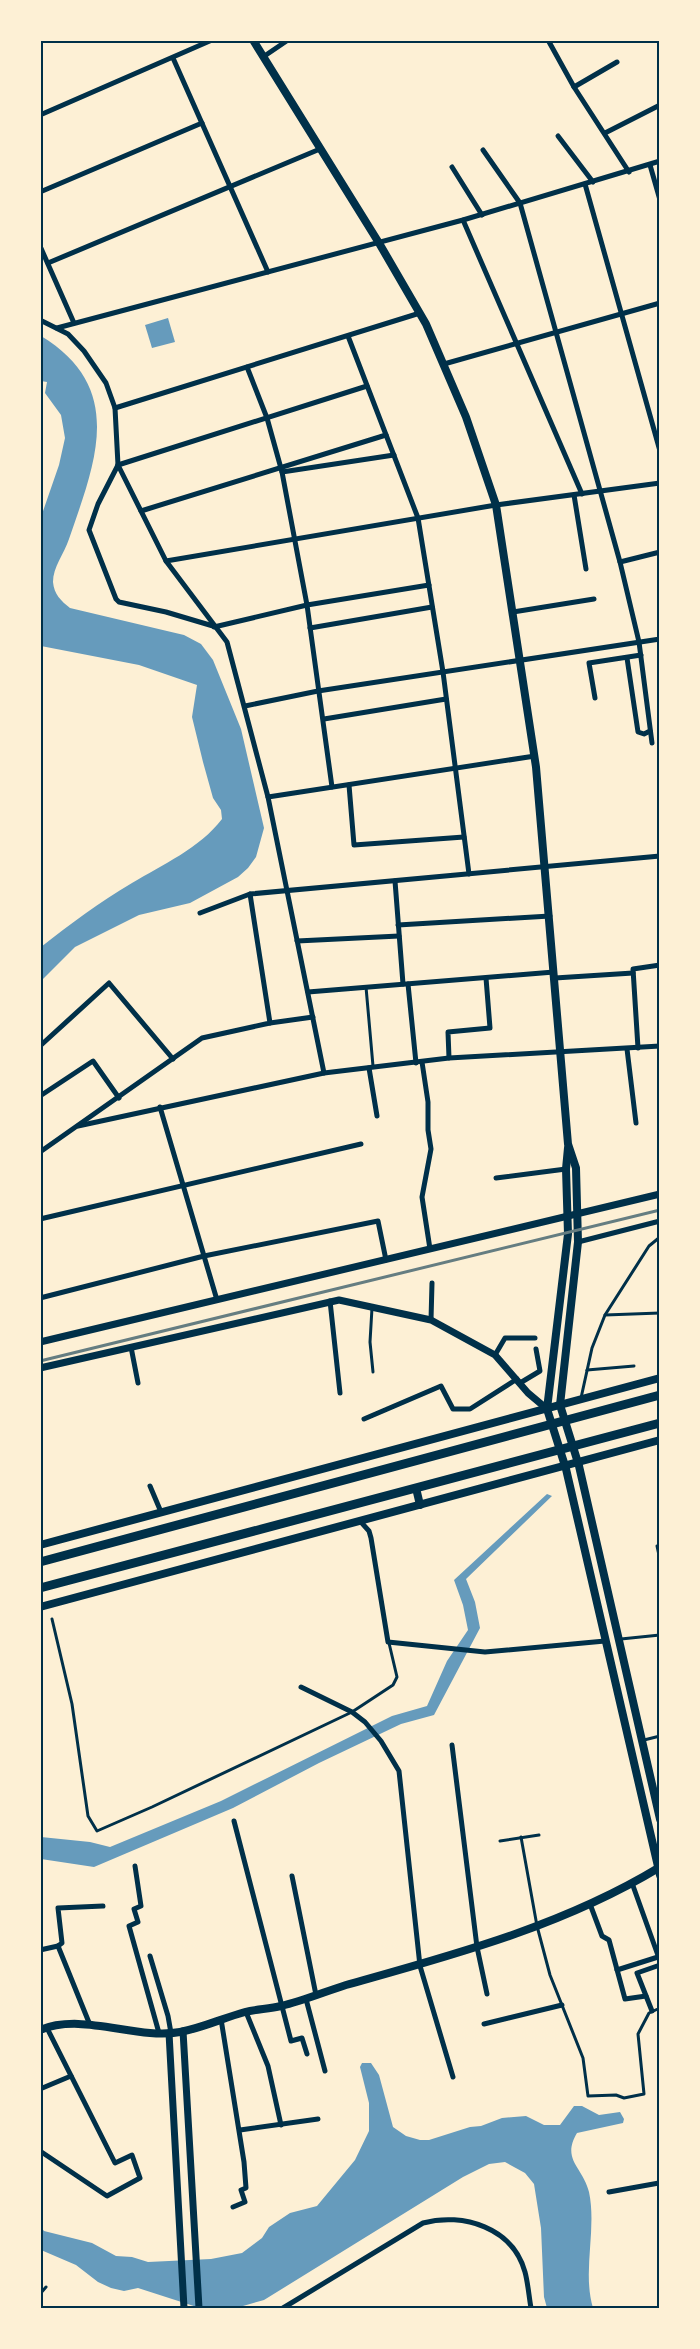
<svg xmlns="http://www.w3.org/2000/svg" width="700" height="2349" viewBox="0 0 700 2349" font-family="Montserrat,sans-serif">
  <rect width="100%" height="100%" fill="#fdf0d5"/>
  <g fill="#669bbc">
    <polygon points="168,318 175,342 152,348 145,325"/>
    <path d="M41 336C127 388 95 463 69 539 64 554 53 567 53 582 54 594 61 601 70 608L167 631 184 635 201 644 213 660 241 729 264 828 256 857 248 868 238 877 190 903 139 915 75 947 41 981V947C70 924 100 902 132 883 162 865 200 848 222 819L221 810 213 798 203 762 192 717 197 685 139 665 41 646V517L59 465 65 438 61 415 45 393 47 382 41 381Z"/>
    <polygon points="547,1494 552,1496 466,1579 475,1602 480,1628 434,1715 401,1724 319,1763 233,1808 94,1867 41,1859 41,1837 90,1842 110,1847 221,1801 392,1716 427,1706 447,1661 468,1630 463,1605 454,1580"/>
    <path d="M362 2063H371L379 2075 393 2127 406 2136 420 2140H429L470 2127 481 2126 502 2118 526 2116 544 2125H560L574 2106H582L599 2115 620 2112 624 2119 623 2123 577 2133C561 2160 583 2167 589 2192 597 2230 582 2271 593 2308H547L544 2297 541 2228 534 2184 525 2173 505 2162 489 2164 463 2177 264 2300 236 2308H200L138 2288 124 2291 111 2288 98 2282 76 2265 41 2250 40 2226 44 2231 92 2243 116 2256 132 2257 148 2262 211 2259 242 2253 262 2238 269 2227 290 2213 317 2206 355 2160 369 2131V2103L360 2067Z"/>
  </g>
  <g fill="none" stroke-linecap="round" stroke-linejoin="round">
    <g stroke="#003049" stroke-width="3">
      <polyline points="366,987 373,1066"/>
      <polyline points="372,1308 370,1342 373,1372"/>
      <polyline points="605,1315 660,1313"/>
      <polyline points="587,1370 634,1366"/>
      <polyline points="581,1398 592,1348 605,1315 649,1246 660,1237"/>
      <polyline points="657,1546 660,1560"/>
      <polyline points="52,1619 72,1704 88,1816 97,1831 152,1807 352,1712 393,1685 397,1677 389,1643"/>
      <polyline points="621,1639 660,1635"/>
      <polyline points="644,1740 660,1736"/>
      <polyline points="521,1837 537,1926 550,1975 583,2058 588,2096 616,2095 624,2098 644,2094 638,2034 649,2013 660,2008"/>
      <polyline points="500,1841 539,1835"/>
      <polyline points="40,2294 46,2287"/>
    </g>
    <g stroke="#003049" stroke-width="5">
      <polyline points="548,40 574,87 629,172"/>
      <polyline points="263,57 288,40"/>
      <polyline points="173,58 268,272"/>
      <polyline points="574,87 617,62"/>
      <polyline points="40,115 212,40"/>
      <polyline points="605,133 660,105"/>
      <polyline points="558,136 593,182"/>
      <polyline points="483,150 520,203 620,562 639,642 652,743"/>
      <polyline points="650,165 660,200"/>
      <polyline points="452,167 482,215"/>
      <polyline points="585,184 660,451"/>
      <polyline points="40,192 202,123"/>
      <polyline points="463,220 582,494"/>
      <polyline points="40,246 74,323"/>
      <polyline points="48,263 320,149"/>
      <polyline points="40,320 68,334 84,351 106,383 115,408 118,465 166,561 227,642 268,797 324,1073"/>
      <polyline points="57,328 463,220 660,161"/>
      <polyline points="348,336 418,518 443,672 469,874"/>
      <polyline points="444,364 660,303"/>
      <polyline points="247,367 267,418 282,472 307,605 332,787"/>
      <polyline points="115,408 420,313"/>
      <polyline points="118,465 367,386"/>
      <polyline points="118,465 98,504 89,530 116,599 119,602 166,612 213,626"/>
      <polyline points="282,472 394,455"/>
      <polyline points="574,495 586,569"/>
      <polyline points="141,511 386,435"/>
      <polyline points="166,561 496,505 660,483"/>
      <polyline points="620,562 660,552"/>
      <polyline points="513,612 594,599"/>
      <polyline points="214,627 307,605 429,585"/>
      <polyline points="310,628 432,607"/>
      <polyline points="627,658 638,732 644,734 650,731"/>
      <polyline points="595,698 589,663 641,655"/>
      <polyline points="245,706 318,691 660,639"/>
      <polyline points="324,719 446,699"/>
      <polyline points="349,785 354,845 464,837"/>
      <polyline points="268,797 535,756"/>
      <polyline points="395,881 403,984"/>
      <polyline points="200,913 250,894 660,856"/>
      <polyline points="398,925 550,916"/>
      <polyline points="297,941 399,936"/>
      <polyline points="555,978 633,973"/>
      <polyline points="408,984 416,1063"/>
      <polyline points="308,992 554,972"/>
      <polyline points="270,1023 313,1017"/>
      <polyline points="40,1046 109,983 173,1059"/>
      <polyline points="638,1048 633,969 660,965"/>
      <polyline points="627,1049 636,1123"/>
      <polyline points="449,1058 448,1032 490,1028 486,978"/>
      <polyline points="422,1062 428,1102 428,1130 431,1149 422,1197 430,1249"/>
      <polyline points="369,1068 377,1116"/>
      <polyline points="40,1096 93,1061 119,1098"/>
      <polyline points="160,1107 217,1300"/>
      <polyline points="78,1126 324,1073 449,1058 660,1046"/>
      <polyline points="40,1152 202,1038 270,1023 250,894"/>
      <polyline points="496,1178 566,1169"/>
      <polyline points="40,1219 361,1144"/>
      <polyline points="578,1242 660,1221"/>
      <polyline points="40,1298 204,1256 378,1221 386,1260"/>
      <polyline points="330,1301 340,1393"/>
      <polyline points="431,1320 432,1283"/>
      <polyline points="131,1347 138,1383"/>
      <polyline points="495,1355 505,1338 535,1338"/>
      <polyline points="520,1383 540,1371 536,1349"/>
      <polyline points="364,1419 441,1386 453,1409 470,1409 517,1379"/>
      <polyline points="150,1486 161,1512"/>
      <polyline points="360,1521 369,1531 371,1538 388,1642 485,1652 605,1641"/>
      <polyline points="301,1687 352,1712 365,1722 381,1741 399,1771 420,1966 453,2077"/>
      <polyline points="452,1745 477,1947 487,1994"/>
      <polyline points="234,1821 291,2041 302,2038 307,2054"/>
      <polyline points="135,1866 141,1906 134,1909 138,1922 129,1926 159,2033"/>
      <polyline points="292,1876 316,1995"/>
      <polyline points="632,1883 660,1961"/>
      <polyline points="590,1904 602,1936 609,1940 625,1999 646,1996"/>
      <polyline points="58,1946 90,2025"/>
      <polyline points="58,1946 62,1943 58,1908 103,1906"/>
      <polyline points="40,1950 58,1946"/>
      <polyline points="150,1956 168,2016 171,2033"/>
      <polyline points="617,1970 658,1957"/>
      <polyline points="306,1999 325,2071"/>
      <polyline points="652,2011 637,1973 660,1965"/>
      <polyline points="246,2012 268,2066 281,2125"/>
      <polyline points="221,2019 244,2162 246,2188 241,2190 245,2202 233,2207"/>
      <polyline points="484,2024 562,2005"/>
      <polyline points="40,2089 71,2076"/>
      <polyline points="240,2130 318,2119"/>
      <polyline points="40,2151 107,2196 140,2178 132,2155 115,2163 47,2028"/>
      <polyline points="609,2192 659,2183 660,2189"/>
      <path d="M283 2308 423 2223C463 2212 513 2228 525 2272 528 2283 529 2297 531 2308"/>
    </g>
    <g stroke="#003049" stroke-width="7">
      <polyline points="40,1342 660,1194"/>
      <polyline points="40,1368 339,1300 431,1320 495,1355 528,1393 547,1409"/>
      <polyline points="183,2031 199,2308"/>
      <polyline points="169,2033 184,2308"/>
    </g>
    <g stroke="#003049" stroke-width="8">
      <polyline points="253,40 379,243 426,324 466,417 496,505 536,767 568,1144 576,1168 578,1242 560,1405 579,1466 660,1819"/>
      <polyline points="568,1148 566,1169 568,1234 547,1409 566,1469 660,1875"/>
      <path d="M40 2030C83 2012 136 2040 180 2032 202 2028 223 2018 245 2012 257 2009 269 2009 281 2006 303 2001 324 1992 346 1985 453 1955 563 1926 660 1867"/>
    </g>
    <g stroke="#003049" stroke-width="8">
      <polyline points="416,1488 420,1505"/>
      <polyline points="40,1545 660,1378"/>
      <polyline points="40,1607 660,1440"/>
    </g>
    <g stroke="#003049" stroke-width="9">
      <polyline points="40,1562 660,1395"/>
      <polyline points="40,1588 660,1423"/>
    </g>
    <polyline stroke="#657d81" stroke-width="3" points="40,1361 660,1210"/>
  </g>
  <rect width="700" height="2349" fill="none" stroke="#fdf0d5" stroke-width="84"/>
  <rect x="42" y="42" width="616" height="2265" fill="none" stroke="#003049" stroke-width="2"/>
</svg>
